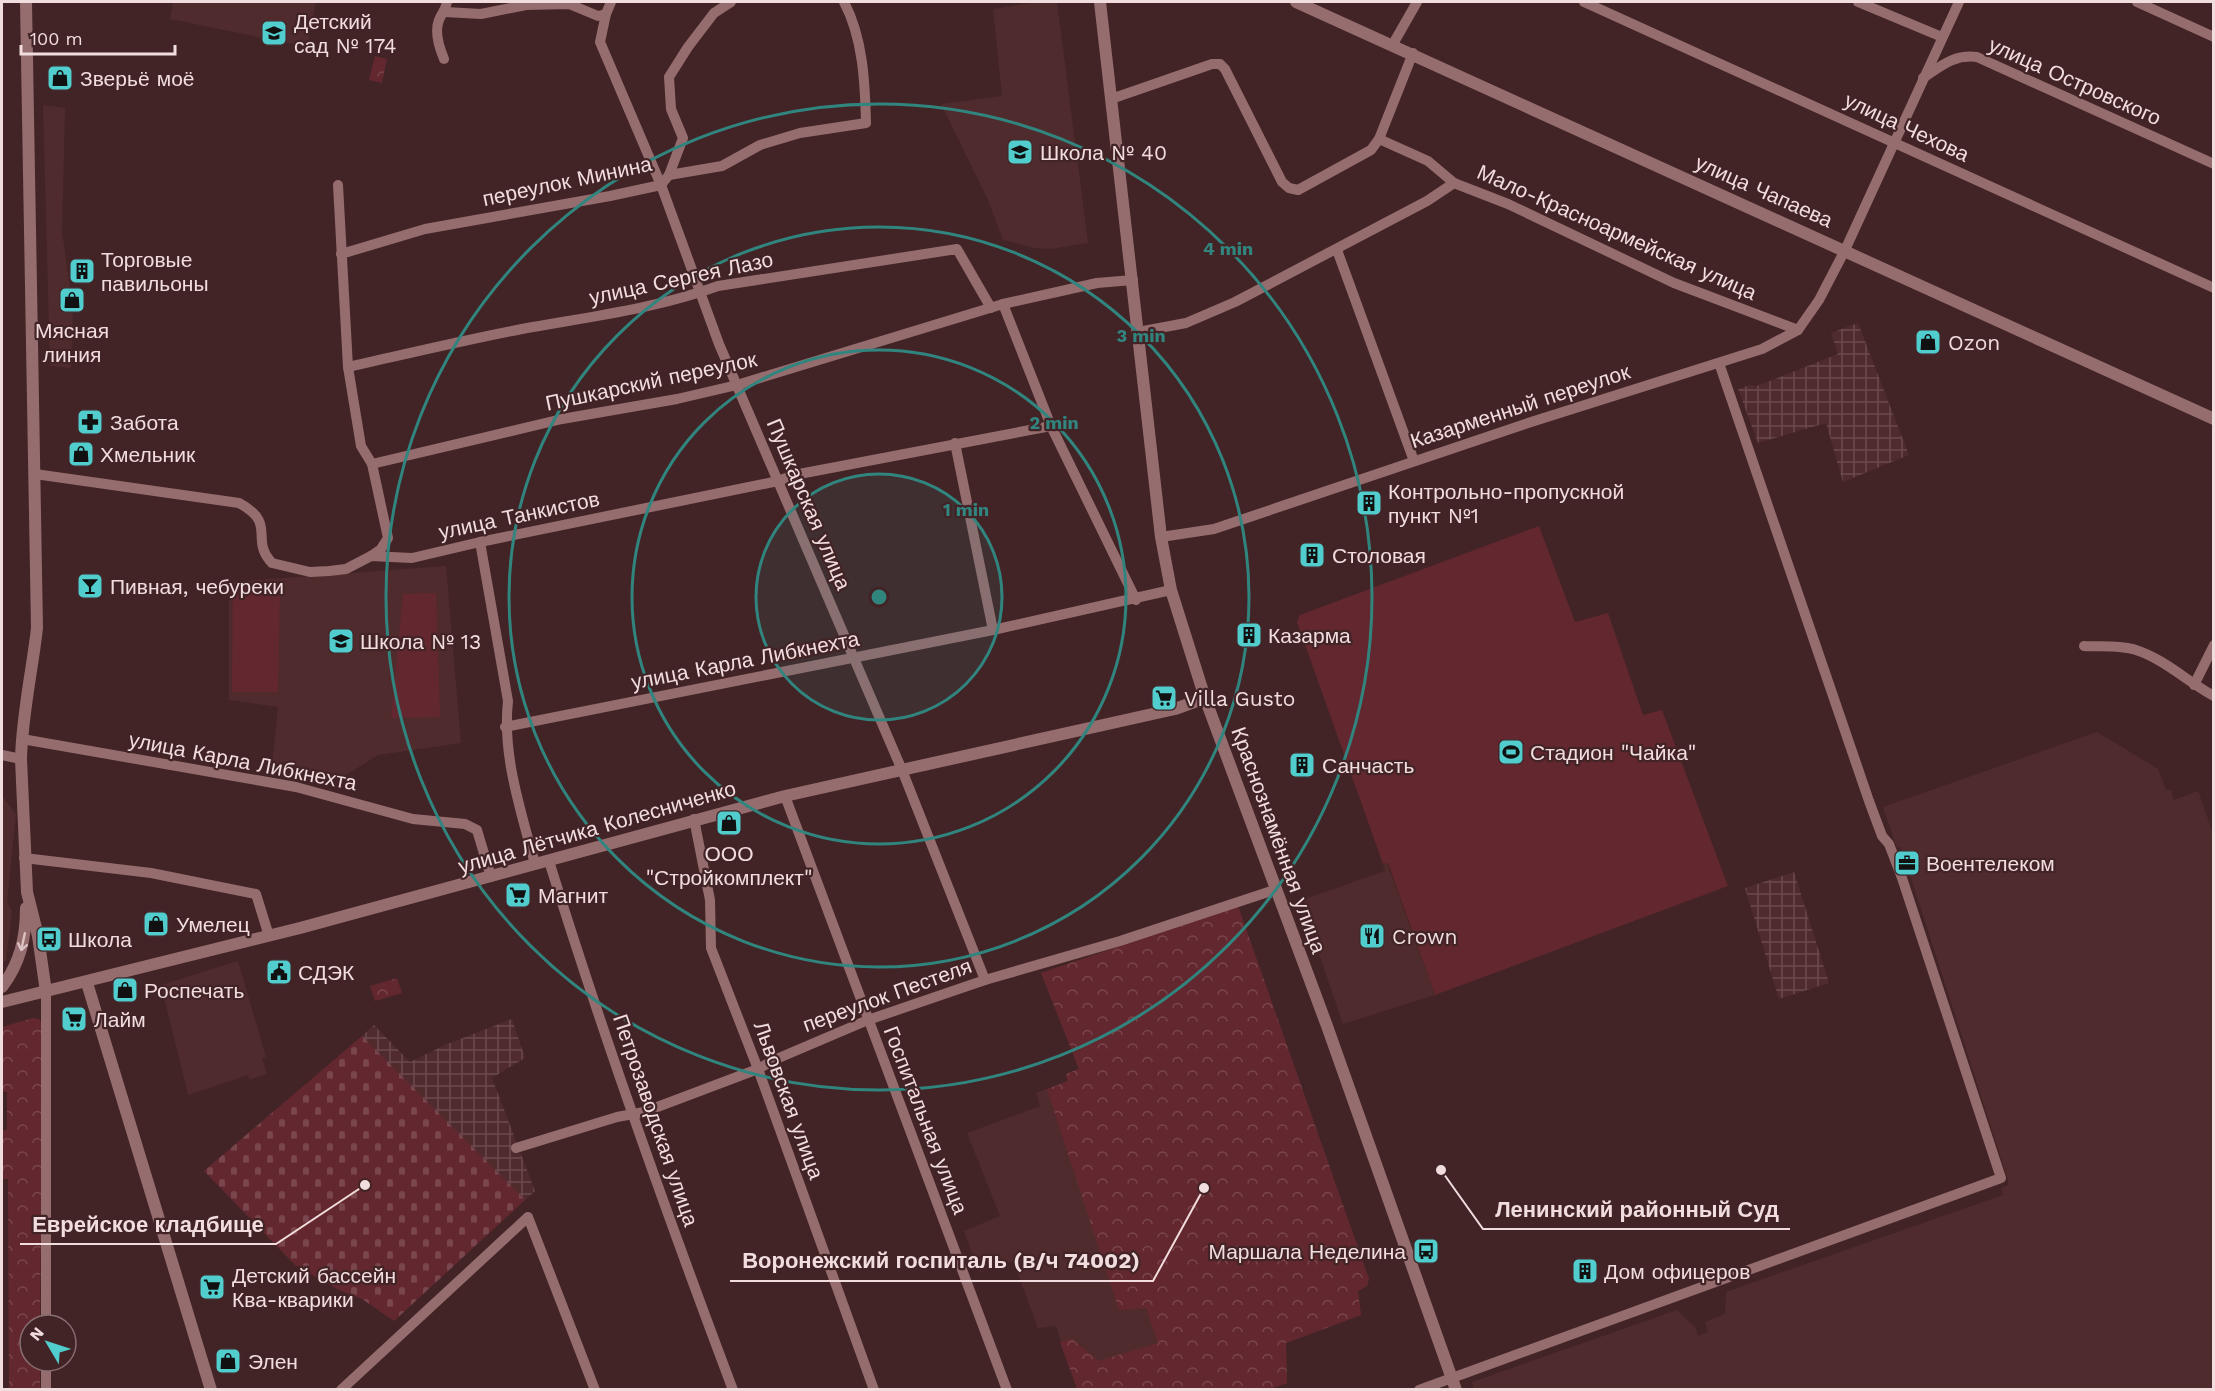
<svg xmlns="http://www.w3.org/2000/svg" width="2215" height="1391" viewBox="0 0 2215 1391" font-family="'Work Sans',sans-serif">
  <defs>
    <pattern id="industrial-grid" width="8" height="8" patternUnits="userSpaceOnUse" patternTransform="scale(1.5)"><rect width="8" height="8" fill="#502b2e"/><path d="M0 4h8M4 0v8" fill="none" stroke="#6a494c"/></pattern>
    <pattern id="cemetery-stones" width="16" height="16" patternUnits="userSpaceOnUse" patternTransform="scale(1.5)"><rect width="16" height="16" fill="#63272f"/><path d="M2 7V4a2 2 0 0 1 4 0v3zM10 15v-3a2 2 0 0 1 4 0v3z" fill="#7a464d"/></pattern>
    <pattern id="park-crowns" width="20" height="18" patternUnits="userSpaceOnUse" patternTransform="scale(1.5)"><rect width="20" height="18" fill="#63272f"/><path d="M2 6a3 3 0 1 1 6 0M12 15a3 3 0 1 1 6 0" fill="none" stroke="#7a464d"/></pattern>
  </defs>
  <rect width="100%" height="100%" fill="#422426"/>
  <g fill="#502b2e">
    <polygon points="173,2 316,2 307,47 170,19"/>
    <polygon points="1036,2 1057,2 1088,243 1051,249 1034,248 1003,240 988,200 941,104 1002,96 993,9"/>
    <polygon points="43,105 65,108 62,231 73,309 71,368 50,366"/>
    <polygon points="446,566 461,743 378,755 343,777 272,765 278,707 229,700 229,582"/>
    <polygon points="2097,732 2158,769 2166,790 2171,790 2174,800 2198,791 2213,833 2213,1389 1474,1389 1472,1382 1677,1310 1695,1327 1698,1336 1708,1332 1705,1322 1725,1314 1726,1292 2003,1195 2001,1188 2009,1185 2007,1177 1901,847 1897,848 1883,807"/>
    <polygon points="2,796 16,814 7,902 12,911 6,961 2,963"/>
    <polygon points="1387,863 1435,995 1343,1024 1303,907 1305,899 1385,871 1383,864"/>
    <polygon points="1238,906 1369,1279 1367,1286 1358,1291 1361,1315 1286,1343 1287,1383 1268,1389 1077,1389 1056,1326 1038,1328 1013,1261 979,1272 964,1231 1000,1216 967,1133 1040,1106 1036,1093 1068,1081 1066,1074 1079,1069 1041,973"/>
    <polygon points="238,961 266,1057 262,1058 267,1074 249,1080 248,1075 188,1095 161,985"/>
  </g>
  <g fill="url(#industrial-grid)">
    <polygon points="1858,323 1909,455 1843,482 1826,423 1758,443 1738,389 1750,385 1757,386 1838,354 1831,333"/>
    <polygon points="1794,872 1829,983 1779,999 1745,888"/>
    <polygon points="512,1019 525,1058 492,1078 535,1191 525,1200 362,1036 374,1025 410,1062 445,1045"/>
  </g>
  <polygon fill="url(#cemetery-stones)" points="362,1036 525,1200 394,1321 362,1299 339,1290 295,1265 204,1171"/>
  <g fill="url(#park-crowns)">
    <polygon points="375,56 387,59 382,83 369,80"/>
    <polygon points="1238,906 1369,1279 1367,1286 1358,1291 1361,1315 1286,1343 1287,1383 1268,1390 1077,1389 1060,1342 1072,1339 1098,1361 1158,1343 1146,1308 1119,1310 1047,1089 1068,1081 1066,1074 1079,1069 1041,973"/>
    <polygon points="397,978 402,993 375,1001 370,986"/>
    <polygon points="33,1018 39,1019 43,1026 40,1325 30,1325 30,1361 40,1361 40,1389 9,1389 8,1179 3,1179 3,1130 7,1130 7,1092 2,1092 2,1027"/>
  </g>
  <g fill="#63272f">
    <polygon points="1539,526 1575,622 1608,613 1643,715 1662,710 1728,886 1435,995 1388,863 1383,864 1297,622 1300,615"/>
    <polygon points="233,587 280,587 278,692 232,692"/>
    <polygon points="436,593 440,717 391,718 403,594"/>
  </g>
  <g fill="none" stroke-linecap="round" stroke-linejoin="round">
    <g stroke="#966d6f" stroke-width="10">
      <polyline points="611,2 606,14 600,42 661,185 719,344 902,770 985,980"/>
      <polyline points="1584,2 2214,288"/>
      <polyline points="1858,2 1942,37"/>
      <polyline points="2137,2 2214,37"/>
      <polyline points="445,12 481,14 526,5 569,4 598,16 606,14"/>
      <polyline points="1393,44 1417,2"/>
      <path d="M444 59C439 47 434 32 439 20 442 12 445 12 447 2"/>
      <path d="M1923 78C1941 66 1954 54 1977 57L2214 164"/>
      <polyline points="1111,99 1212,64 1220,64 1225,69 1282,182 1289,188 1298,190 1371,150 1379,139"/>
      <polyline points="669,175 683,138 671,109 669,77 688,47 714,13 731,2"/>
      <polyline points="1454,183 1508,204 1674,283 1798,330"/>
      <polyline points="338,185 348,367 361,446 372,464 388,538 381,549 371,556"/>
      <polyline points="1337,250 1414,461"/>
      <path d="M341 254 425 229 610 196 661 185 669 175 722 166 760 145 800 133 866 123C865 82 863 38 844 2"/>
      <polyline points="1003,304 1051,426 1136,600"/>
      <polyline points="1138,332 1186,323 1235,302 1427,201 1454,183 1428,161 1379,139 1413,53"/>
      <path d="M348 367C406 354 464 340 522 329 588 317 655 309 718 286L957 249 991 308"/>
      <polyline points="955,443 993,630"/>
      <polyline points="372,464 562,419 677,399 737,385 1003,304 1097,283 1133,280"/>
      <path d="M35 474 239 503C278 524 249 539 272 563L310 572 329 571 346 569 371 556 412 558 480 542 778 481 794 475 1051 426"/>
      <polyline points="1161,537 1214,529 1528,423 1762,349 1798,330 1819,300 1845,250 1959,2"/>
      <path d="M480 542 508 701C502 756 521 811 535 864"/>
      <path d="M2084 646C2100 647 2120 645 2136 650 2164 659 2188 682 2214 696"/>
      <polyline points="2194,685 2214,645"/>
      <polyline points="505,727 993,630 1171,590"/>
      <polyline points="22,739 296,787 413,819 465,824 477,830 491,877"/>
      <polyline points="2,755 21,759"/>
      <polyline points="785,796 1007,1390"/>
      <polyline points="694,819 710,900 711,948 758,1069 874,1390"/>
      <polyline points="24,858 151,873 256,894 269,936"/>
      <path d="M549 861C604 1039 667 1215 733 1390"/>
      <polyline points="46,992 46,1325"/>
      <polyline points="516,1148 617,1117 644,1112 758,1069 774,1060 868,1020 985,980 1120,941 1277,889"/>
      <polyline points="46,1390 46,1361"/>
      <polyline points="341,1390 528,1217 595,1390"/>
      <polyline points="1419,1390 2001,1178 1902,878 1889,844 1882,836 1869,801 1719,363"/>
    </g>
    <g stroke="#966d6f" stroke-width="12">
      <path d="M26 2 37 628C32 672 22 715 21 759L27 892 38 936 46 992"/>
      <polyline points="1100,2 1161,537 1171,590 1205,698 1327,1026 1456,1390"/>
      <polyline points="1296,2 2214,419"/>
      <polyline points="87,983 211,1390"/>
      <path d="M2 987C20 963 26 938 26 908"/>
      <polyline points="2,1002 300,928 785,796 1175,709 1205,698"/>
    </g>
  </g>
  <defs><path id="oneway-shaft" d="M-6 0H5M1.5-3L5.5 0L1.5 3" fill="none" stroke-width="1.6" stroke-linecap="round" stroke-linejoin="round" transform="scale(1.5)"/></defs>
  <use stroke="#dbc1c2" href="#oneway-shaft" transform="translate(23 942) rotate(102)"/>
  <circle cx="879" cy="597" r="123" fill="#31857f" fill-opacity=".12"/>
  <g fill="none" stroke="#31857f" stroke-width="3">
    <circle cx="879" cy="597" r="123"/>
    <circle cx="879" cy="597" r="247"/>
    <circle cx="879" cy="597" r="370"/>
    <circle cx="879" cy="597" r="493"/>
  </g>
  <defs>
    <g id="school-square" transform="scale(1.35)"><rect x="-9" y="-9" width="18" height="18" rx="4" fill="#52cdcd" stroke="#422426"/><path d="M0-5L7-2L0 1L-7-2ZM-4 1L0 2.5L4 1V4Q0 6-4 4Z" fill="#111"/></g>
    <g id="shop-square" transform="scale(1.35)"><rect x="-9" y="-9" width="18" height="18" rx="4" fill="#52cdcd" stroke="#422426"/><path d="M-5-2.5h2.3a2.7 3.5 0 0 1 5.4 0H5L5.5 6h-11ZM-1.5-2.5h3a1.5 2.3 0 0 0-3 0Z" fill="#111"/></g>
    <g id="building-square" transform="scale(1.35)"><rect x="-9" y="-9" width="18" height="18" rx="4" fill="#52cdcd" stroke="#422426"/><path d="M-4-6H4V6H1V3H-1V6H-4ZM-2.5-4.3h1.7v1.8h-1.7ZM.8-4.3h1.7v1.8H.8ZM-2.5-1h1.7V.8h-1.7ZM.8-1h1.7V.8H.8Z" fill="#111"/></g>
    <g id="pharmacy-square" transform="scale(1.35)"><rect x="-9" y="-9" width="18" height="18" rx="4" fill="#52cdcd" stroke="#422426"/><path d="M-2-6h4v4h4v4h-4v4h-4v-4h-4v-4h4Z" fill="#111"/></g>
    <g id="bar-square" transform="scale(1.35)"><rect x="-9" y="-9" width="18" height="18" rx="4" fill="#52cdcd" stroke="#422426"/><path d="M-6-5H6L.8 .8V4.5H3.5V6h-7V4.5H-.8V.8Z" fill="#111"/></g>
    <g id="supermarket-square" transform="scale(1.35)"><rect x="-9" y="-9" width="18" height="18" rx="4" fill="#52cdcd" stroke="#422426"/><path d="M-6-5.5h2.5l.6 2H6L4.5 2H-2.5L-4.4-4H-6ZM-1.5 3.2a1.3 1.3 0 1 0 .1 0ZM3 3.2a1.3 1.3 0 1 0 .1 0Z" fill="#111"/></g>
    <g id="stadium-square" transform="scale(1.35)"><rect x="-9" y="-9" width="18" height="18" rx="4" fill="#52cdcd" stroke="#422426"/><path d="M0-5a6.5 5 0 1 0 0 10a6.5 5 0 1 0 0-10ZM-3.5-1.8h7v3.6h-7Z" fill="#111"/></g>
    <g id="office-square" transform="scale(1.35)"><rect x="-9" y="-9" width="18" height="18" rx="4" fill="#52cdcd" stroke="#422426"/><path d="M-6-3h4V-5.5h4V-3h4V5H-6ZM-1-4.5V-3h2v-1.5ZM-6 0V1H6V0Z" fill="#111"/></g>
    <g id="restaurant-square" transform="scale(1.35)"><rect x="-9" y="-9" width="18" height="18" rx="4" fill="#52cdcd" stroke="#422426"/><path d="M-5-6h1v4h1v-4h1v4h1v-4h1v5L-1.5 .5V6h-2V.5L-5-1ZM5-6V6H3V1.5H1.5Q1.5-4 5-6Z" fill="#111"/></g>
    <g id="bus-square" transform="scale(1.35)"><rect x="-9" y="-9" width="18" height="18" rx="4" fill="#52cdcd" stroke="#422426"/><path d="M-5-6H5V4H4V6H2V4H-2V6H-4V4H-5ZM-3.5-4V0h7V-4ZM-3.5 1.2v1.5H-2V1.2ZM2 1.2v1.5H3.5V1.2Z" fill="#111"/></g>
    <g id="civic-square" transform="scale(1.35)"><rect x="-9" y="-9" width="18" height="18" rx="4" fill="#52cdcd" stroke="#422426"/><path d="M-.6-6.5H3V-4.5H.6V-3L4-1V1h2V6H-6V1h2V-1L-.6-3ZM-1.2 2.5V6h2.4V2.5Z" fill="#111"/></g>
  </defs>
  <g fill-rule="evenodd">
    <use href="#school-square" x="274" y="33"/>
    <use href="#shop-square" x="60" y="78"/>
    <use href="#school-square" x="1020" y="152"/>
    <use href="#building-square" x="82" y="271"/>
    <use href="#shop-square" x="72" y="300"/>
    <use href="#shop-square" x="1928" y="342"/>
    <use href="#pharmacy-square" x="90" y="422"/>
    <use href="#shop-square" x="81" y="454"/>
    <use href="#building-square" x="1369" y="503"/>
    <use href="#building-square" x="1312" y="555"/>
    <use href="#bar-square" x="90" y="586"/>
    <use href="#building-square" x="1249" y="635"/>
    <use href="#school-square" x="341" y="641"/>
    <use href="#supermarket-square" x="1164" y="698"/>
    <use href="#stadium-square" x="1511" y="752"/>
    <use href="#building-square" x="1302" y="765"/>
    <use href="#shop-square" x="729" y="823"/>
    <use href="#office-square" x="1907" y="863"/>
    <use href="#supermarket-square" x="518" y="895"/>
    <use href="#shop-square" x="156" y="924"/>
    <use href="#restaurant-square" x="1372" y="936"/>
    <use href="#bus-square" x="49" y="939"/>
    <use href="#civic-square" x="279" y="972"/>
    <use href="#shop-square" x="125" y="990"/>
    <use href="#supermarket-square" x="74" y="1019"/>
    <use href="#bus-square" x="1426" y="1251"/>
    <use href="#building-square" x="1585" y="1271"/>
    <use href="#supermarket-square" x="212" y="1287"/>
    <use href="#shop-square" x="228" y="1361"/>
  </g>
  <g text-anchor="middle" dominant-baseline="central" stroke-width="4.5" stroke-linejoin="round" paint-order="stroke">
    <g font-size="21" fill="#f2ddde" stroke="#422426" text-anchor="start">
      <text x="294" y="21">Детский<tspan x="294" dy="24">сад № 174</tspan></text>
      <text x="80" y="78">Зверьё моё</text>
      <text x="1040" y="152">Школа № 40</text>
      <text x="101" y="259">Торговые<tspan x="101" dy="24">павильоны</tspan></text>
      <text x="72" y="330" text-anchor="middle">Мясная<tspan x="72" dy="24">линия</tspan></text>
      <text x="1948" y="342">Ozon</text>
      <text x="110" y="422">Забота</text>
      <text x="100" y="454">Хмельник</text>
      <text x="1388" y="491">Контрольно-пропускной<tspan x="1388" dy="24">пункт №1</tspan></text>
      <text x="1332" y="555">Столовая</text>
      <text x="110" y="586">Пивная, чебуреки</text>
      <text x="1268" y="635">Казарма</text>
      <text x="360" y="641">Школа № 13</text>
      <text x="1184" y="698">Villa Gusto</text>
      <text x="1530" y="752">Стадион "Чайка"</text>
      <text x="1322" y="765">Санчасть</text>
      <text x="729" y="853" text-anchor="middle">ООО<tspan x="729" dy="24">"Стройкомплект"</tspan></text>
      <text x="1926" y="863">Воентелеком</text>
      <text x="538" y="895">Магнит</text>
      <text x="176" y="924">Умелец</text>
      <text x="1392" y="936">Crown</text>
      <text x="68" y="939">Школа</text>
      <text x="298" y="972">СДЭК</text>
      <text x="144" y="990">Роспечать</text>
      <text x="94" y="1019">Лайм</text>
      <text x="1406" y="1251" text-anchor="end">Маршала Неделина</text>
      <text x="1604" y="1271">Дом офицеров</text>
      <text x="232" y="1275">Детский бассейн<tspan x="232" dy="24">Ква-кварики</tspan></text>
      <text x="248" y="1361">Элен</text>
    </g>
    <g font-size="21" fill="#f2ddde" stroke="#422426">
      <text transform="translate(2075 81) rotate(24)">улица Островского</text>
      <text transform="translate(1907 127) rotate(25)">улица Чехова</text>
      <text transform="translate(567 181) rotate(-12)">переулок Минина</text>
      <text transform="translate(1764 191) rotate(24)">улица Чапаева</text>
      <text transform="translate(1617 232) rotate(24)">Мало-Красноармейская улица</text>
      <text transform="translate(681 278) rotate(-12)">улица Сергея Лазо</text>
      <text transform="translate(651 381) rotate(-12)">Пушкарский переулок</text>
      <text transform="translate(1520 406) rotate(-18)">Казарменный переулок</text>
      <text transform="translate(809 504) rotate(67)">Пушкарская улица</text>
      <text transform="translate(519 515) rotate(-12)">улица Танкистов</text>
      <text transform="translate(745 660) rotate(-11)">улица Карла Либкнехта</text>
      <text transform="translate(243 761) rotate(11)">улица Карла Либкнехта</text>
      <text transform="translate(597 827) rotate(-16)">улица Лётчика Колесниченко</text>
      <text transform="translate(1279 840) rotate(70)">Краснознамённая улица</text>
      <text transform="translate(887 995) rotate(-20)">переулок Пестеля</text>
      <text transform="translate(789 1100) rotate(70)">Львовская улица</text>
      <text transform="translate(656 1120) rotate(71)">Петрозаводская улица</text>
      <text transform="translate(926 1120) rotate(69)">Госпитальная улица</text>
    </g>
  </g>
  <circle cx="879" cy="597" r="9" fill="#31857f" stroke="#422426" stroke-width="3"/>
  <g font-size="18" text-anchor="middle" font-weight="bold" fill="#31857f" stroke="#422426" stroke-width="4.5" stroke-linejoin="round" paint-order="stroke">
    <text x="1228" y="255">4 min</text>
    <text x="1141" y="342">3 min</text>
    <text x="1054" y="429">2 min</text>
    <text x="966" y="516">1 min</text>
  </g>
  <path fill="none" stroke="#f2ddde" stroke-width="2" d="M1441 1170L1483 1229H1790M365 1185L276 1244H20M1204 1188L1153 1281H730"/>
  <g fill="#f2ddde" stroke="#422426" stroke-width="2">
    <circle cx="1441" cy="1170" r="6"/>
    <circle cx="365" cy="1185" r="6"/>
    <circle cx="1204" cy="1188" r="6"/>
  </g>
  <g font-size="22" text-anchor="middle" font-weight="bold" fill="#f2ddde" stroke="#422426" stroke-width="4.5" stroke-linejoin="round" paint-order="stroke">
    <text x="1637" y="1217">Ленинский районный Суд</text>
    <text x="148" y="1232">Еврейское кладбище</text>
    <text x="941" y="1268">Воронежский госпиталь (в/ч 74002)</text>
  </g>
  <rect width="2215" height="1391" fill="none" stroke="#f2ddde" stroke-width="6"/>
  <g transform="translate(48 1343) rotate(309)"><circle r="28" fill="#422426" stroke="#886e70" stroke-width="1.5"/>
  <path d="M0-4.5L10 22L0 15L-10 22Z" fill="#52cdcd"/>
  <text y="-9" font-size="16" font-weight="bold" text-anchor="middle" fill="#f2ddde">N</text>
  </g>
  <path d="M21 45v9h154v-9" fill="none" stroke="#f2ddde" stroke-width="3"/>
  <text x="30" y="45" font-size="18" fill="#f2ddde" stroke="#422426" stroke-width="4.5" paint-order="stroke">100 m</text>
</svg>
